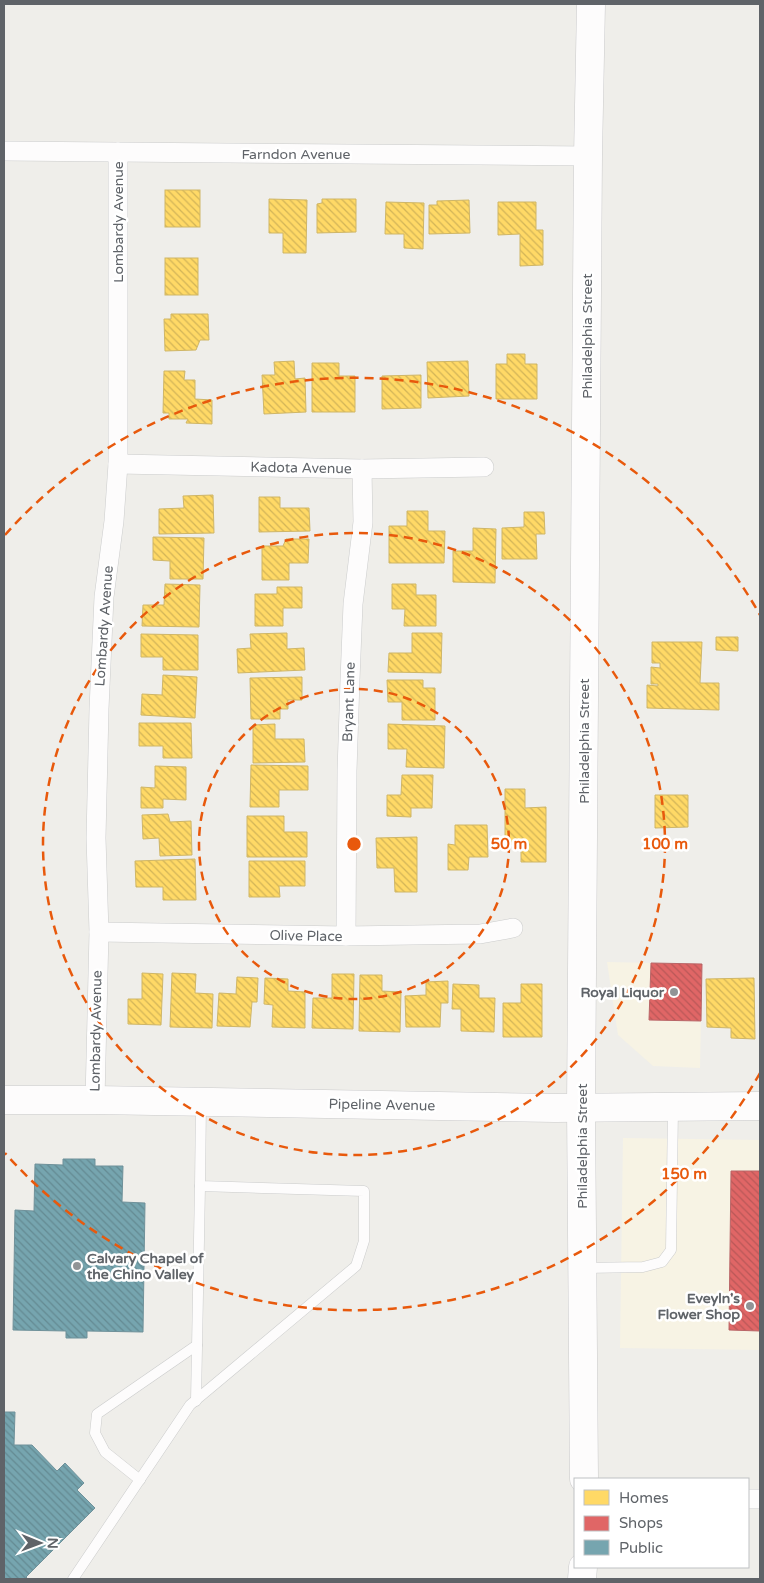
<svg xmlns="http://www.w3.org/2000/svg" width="764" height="1583" viewBox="0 0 764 1583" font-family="'Varela Round',sans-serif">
  <defs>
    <pattern id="homes-back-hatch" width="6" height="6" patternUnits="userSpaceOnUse" patternTransform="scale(1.25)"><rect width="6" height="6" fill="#ffd966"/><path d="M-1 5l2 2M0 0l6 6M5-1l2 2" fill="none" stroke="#d2b458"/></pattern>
    <pattern id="shops-back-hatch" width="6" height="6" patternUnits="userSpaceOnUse" patternTransform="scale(1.25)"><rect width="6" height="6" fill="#e06666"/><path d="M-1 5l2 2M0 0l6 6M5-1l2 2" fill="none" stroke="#b95858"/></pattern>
    <pattern id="public-back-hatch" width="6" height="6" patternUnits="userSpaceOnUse" patternTransform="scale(1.25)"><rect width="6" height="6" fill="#76a5af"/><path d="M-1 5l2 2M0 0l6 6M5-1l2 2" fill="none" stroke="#648a92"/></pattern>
  </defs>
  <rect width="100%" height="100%" fill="#efeeea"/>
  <g fill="#f7f3e4">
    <polygon points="607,962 702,964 700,1068 653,1066 618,1035"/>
    <polygon points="623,1138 760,1140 760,1350 620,1348"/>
  </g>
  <g fill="url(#homes-back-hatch)" stroke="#cfb667">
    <rect x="165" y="190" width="35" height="37"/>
    <polygon points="269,199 307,200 306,253 283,253 283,233 269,233"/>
    <polygon points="322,199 356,199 356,232 317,233 317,204 322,203"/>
    <polygon points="469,200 470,233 429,234 429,205 437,205 437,201"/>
    <polygon points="386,202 424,203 423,249 404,248 404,234 385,234"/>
    <polygon points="498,202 536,202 536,230 543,230 543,265 520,266 520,234 498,235"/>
    <rect x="165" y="258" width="33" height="37"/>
    <polygon points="171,314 208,314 209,340 200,340 196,350 165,351 164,319 171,319"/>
    <polygon points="507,354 525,354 525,364 537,364 537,399 496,399 496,364 507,364"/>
    <polygon points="294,361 295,379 305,378 306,412 264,414 262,375 275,375 274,362"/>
    <polygon points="468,361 469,396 428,398 427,362"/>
    <polygon points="312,363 339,363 339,376 355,376 355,412 312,412"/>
    <polygon points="164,371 185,371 184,380 195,380 195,399 212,400 212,424 186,423 188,419 169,419 169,413 163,413"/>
    <polygon points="421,375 421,408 382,409 382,376"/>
    <polygon points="213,495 214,533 159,534 159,509 184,508 183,496"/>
    <polygon points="259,497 280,497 280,508 309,508 310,531 259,532"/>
    <polygon points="407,511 428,511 428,531 445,531 444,563 389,563 389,526 407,526"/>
    <polygon points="524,512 544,512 545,534 536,534 537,559 502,559 502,528 524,527"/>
    <polygon points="473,528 496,529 495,583 453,582 453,551 473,551"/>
    <polygon points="153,537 204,538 203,579 170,579 170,561 153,560"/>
    <polygon points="286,539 309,539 308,563 289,563 289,580 262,580 262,546 283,546"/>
    <polygon points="165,584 200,585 199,627 142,626 143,605 164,605"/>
    <polygon points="392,584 416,584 416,595 436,595 436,626 404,626 405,609 392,609"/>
    <polygon points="277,587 302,587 302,608 283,608 283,626 255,626 255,594 277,594"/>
    <polygon points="287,633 287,649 304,648 305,670 238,673 237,649 251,648 250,634"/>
    <polygon points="412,633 442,633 441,673 388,672 389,653 412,653"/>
    <polygon points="141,634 198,635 198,670 163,670 163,657 141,657"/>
    <polygon points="716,637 738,637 738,651 716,650"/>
    <polygon points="652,642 702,642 700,683 719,683 719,710 647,708 647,685 658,686 658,684 651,684 651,667 660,668 660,663 652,663"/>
    <polygon points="163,675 197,677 195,718 141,715 142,694 162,695"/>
    <polygon points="302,677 302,700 288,700 288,709 280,709 280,719 251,719 250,678"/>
    <polygon points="387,680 423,680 423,688 435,688 435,720 402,720 402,702 388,702"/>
    <polygon points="139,723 191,723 192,758 163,758 163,746 139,746"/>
    <polygon points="275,724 275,739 304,739 305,762 253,763 253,725"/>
    <polygon points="388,724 445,726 444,768 406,767 407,749 388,749"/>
    <polygon points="251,765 308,766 308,790 279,790 279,807 250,807"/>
    <polygon points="155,766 186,767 186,800 163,799 163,808 141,808 141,787 155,788"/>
    <polygon points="402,775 433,775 432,808 411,808 411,817 387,816 387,795 401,795"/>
    <polygon points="505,789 525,789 525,808 546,807 546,862 521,862 521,844 505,844"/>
    <polygon points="655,795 688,795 688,827 655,828"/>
    <polygon points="168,814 170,822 191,821 192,855 160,856 159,838 143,839 142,815"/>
    <polygon points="247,816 284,816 284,832 307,832 307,857 247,857"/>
    <polygon points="455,825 487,825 488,857 469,857 468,870 448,870 448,844 455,845"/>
    <polygon points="417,837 417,892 395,892 394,868 377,868 376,838"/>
    <polygon points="195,859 196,900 163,900 163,887 136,887 135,861"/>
    <polygon points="249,861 305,861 305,886 279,886 280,897 249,897"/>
    <polygon points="142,973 163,974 161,1025 128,1024 128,999 142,999"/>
    <polygon points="172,973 196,974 195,993 213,994 212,1028 170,1027"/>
    <polygon points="332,974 354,974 353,1029 312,1028 313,998 332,998"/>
    <polygon points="360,975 382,975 382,991 401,992 400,1032 359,1031"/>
    <polygon points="237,977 258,978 257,1002 252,1002 250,1027 217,1026 219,993 236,994"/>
    <polygon points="265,978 288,979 288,991 305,992 305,1028 272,1027 273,1005 264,1004"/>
    <polygon points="754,978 755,1039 731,1038 731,1028 707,1027 706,979"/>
    <polygon points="448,981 448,1003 441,1003 440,1027 406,1027 405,996 426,995 426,982"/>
    <polygon points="453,984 479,985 479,998 495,998 494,1032 461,1031 461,1009 452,1009"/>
    <polygon points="521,984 542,984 542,1037 503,1037 503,1003 521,1003"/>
  </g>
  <g fill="url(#shops-back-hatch)" stroke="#b96567">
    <polygon points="651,963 702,964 701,1021 649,1020"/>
    <polygon points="731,1171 760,1171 760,1331 729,1330"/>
  </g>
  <g fill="url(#public-back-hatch)" stroke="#6f919a">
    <polygon points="63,1159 95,1159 95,1166 123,1166 122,1202 145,1203 143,1332 87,1331 87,1338 66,1338 66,1331 13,1330 15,1210 34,1211 35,1164 63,1165"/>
    <polygon points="4,1412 15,1412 14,1445 32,1445 57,1471 65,1463 84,1483 77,1490 95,1508 26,1577 28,1579 4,1579"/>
  </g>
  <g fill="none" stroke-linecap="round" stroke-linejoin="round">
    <g stroke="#cbcccc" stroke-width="11">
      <g id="lane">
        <polyline points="584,1268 643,1267 662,1262 671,1250 673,1108"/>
        <polyline points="196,1401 200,1186"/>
        <polyline points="140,1480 105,1452 95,1433 97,1414 197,1345"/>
        <polyline points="73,1579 190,1405 356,1266 364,1241 364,1191 200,1186 201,1103"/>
      </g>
    </g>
    <g stroke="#cbcccc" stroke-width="20">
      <g id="street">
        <polyline points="4,151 588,156"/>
        <polyline points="118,464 362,469 484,467"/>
        <polyline points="99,932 346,936 480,934 513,928"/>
        <polyline points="346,936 347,771 350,680 353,604 363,522 362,469"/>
        <polyline points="95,1100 99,932 96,838 99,709 104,597 114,521 118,464 118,152"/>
        <polyline points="748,1499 760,1499"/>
      </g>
    </g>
    <g stroke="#cacacb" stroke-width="29">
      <g id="secondary">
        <polyline points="4,1100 95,1100 555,1108 760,1106"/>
        <polyline points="584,1479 581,1108 588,156 591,4"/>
        <polyline points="582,1579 583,1567"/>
      </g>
    </g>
    <use href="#lane" stroke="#fdfcfc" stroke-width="10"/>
    <use href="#street" stroke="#fdfcfc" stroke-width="19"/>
    <use href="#secondary" stroke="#fdfcfc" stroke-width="28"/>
  </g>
  <g fill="none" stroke="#e8590c" stroke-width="2.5" stroke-dasharray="9 6">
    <circle cx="354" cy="844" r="155"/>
    <circle cx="354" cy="844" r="311"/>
    <path d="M760 1073A466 466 0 0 1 5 1153M5 535A466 466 0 0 1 760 615"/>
  </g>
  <g fill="#919496" stroke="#fff" stroke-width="2">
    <circle cx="674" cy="992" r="5"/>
    <circle cx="77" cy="1266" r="5"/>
    <circle cx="750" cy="1306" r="5"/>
  </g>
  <g text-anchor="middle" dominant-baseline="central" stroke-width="5" stroke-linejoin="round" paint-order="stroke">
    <g font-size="14" fill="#5f6368" stroke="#fff">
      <text x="296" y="154">Farndon Avenue</text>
      <text transform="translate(118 222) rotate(-90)">Lombardy Avenue</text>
      <text transform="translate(587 336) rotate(-90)">Philadelphia Street</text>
      <text transform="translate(301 468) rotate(1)">Kadota Avenue</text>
      <text transform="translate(104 626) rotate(-86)">Lombardy Avenue</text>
      <text transform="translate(349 702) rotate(-88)">Bryant Lane</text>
      <text transform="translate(584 741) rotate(-90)">Philadelphia Street</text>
      <text transform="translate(306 936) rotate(1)">Olive Place</text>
      <text transform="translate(96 1031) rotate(-89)">Lombardy Avenue</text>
      <text transform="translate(382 1105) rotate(1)">Pipeline Avenue</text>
      <text transform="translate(582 1146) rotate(-90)">Philadelphia Street</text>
    </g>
    <g font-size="14" font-weight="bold" fill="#5f6368" stroke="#fff" text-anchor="end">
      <text x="664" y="992">Royal Liquor</text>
      <text x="87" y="1258" text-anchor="start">Calvary Chapel of<tspan x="87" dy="16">the Chino Valley</tspan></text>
      <text x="740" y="1298">Eveyln's<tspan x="740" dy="16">Flower Shop</tspan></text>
    </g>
  </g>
  <circle cx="354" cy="844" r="8" fill="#e8590c" stroke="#fff" stroke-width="2.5"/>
  <g font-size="15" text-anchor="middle" font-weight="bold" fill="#e8590c" stroke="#fff" stroke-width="5" stroke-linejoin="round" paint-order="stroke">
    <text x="509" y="849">50 m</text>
    <text x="665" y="849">100 m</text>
    <text x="684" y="1179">150 m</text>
  </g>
  <rect width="764" height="1583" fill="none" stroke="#5f6368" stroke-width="10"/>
  <rect x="574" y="1478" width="175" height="90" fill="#ffffff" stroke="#bfc1c3"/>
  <rect x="584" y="1490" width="25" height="15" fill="#ffd966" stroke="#bfc1c3"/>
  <text x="619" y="1503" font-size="15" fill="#5f6368">Homes</text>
  <rect x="584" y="1516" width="25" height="15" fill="#e06666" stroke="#bfc1c3"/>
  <text x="619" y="1528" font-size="15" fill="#5f6368">Shops</text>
  <rect x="584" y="1540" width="25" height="15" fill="#76a5af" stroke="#bfc1c3"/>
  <text x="619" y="1553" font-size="15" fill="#5f6368">Public</text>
  <g transform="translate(40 1543) rotate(91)" stroke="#ffffff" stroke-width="4" paint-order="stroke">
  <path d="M0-4L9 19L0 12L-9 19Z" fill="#5f6368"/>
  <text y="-8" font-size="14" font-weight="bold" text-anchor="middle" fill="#5f6368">N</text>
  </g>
</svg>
